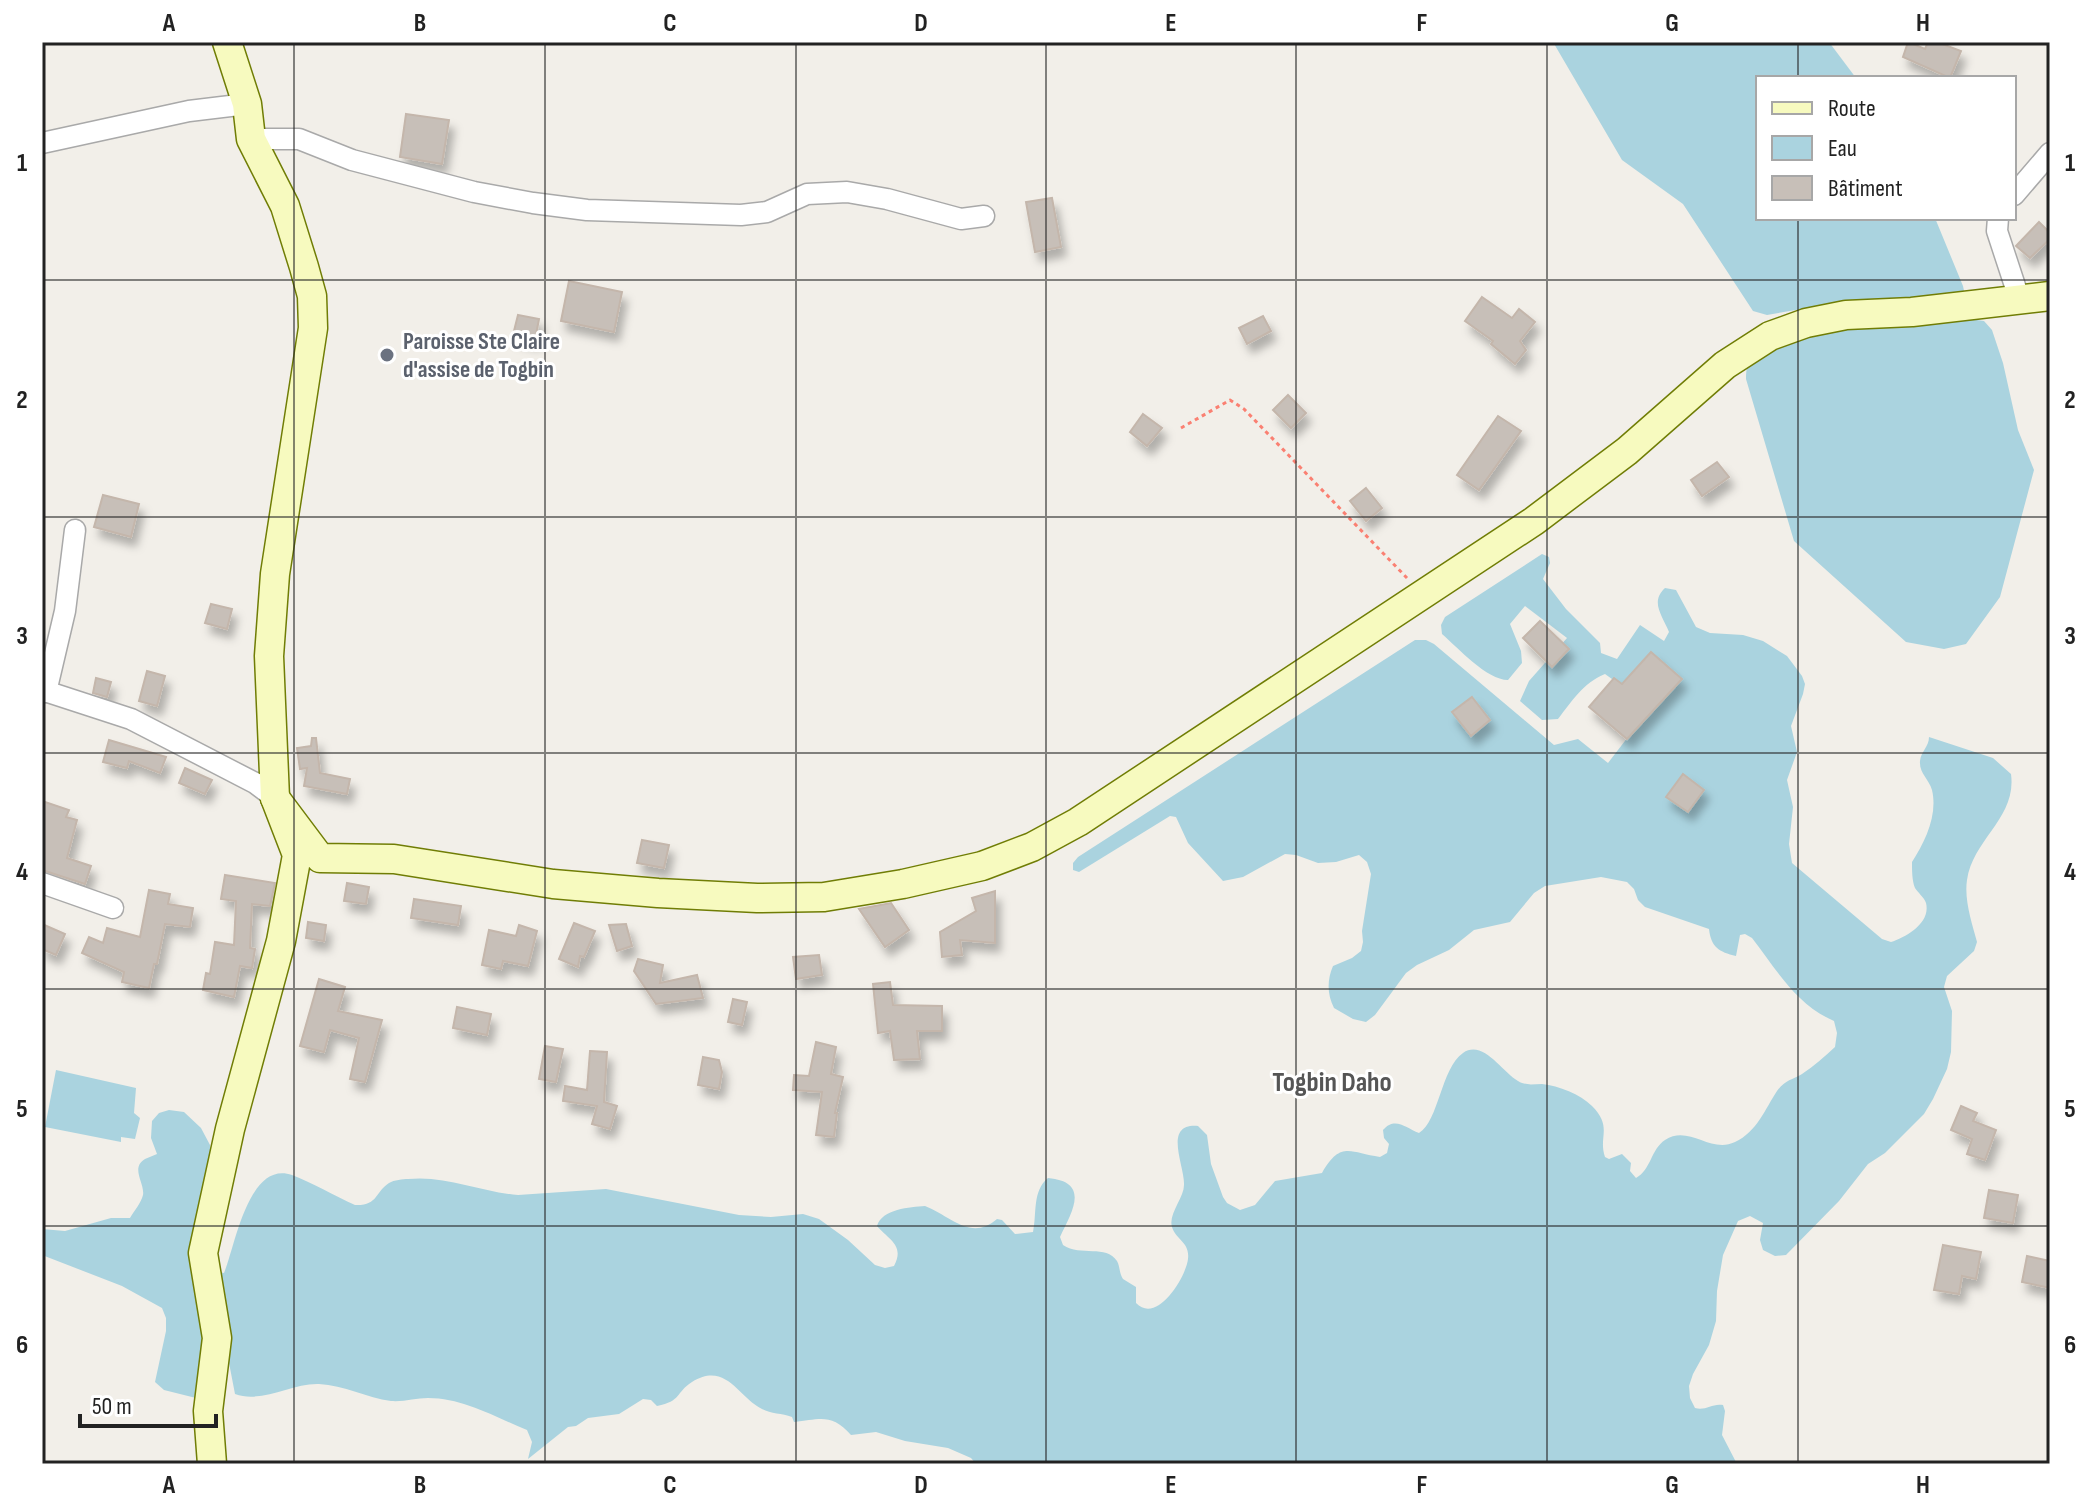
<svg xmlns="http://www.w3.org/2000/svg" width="2092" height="1506" viewBox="0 0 2092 1506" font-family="'Sofia Sans Condensed',sans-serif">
  <defs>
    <filter id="shadow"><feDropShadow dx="5" dy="9" stdDeviation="4" flood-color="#0004"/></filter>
  </defs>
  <rect width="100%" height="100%" fill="#f2efe9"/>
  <g fill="#aad3df">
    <path d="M1553 42H1829L1856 78H1758V218H1935L1963 286 1970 319 1984 321 1992 330 2003 363 2018 430 2034 470 2000 597 1966 644 1944 649 1906 642 1794 541 1746 379C1746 367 1748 361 1757 354L1851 324 1842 302 1767 315 1753 311 1683 204 1622 160Z"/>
    <path d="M1542 554 1549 557 1550 563 1543 579 1566 609 1600 643 1601 653 1617 659 1640 625 1664 641 1669 632C1662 615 1650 602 1665 588L1676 590 1696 627 1710 633 1743 635 1763 641 1787 656 1802 676 1805 684 1803 694 1791 726 1797 752 1787 780 1793 807 1789 844 1792 863 1882 939 1891 942C1906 937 1931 923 1926 903 1924 897 1918 893 1915 888 1912 881 1912 870 1912 862 1925 842 1938 815 1932 790 1929 779 1919 773 1920 761 1921 751 1929 747 1929 737L1993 758 2011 774C2017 818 1973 839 1967 880 1964 900 1972 923 1977 942L1974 951 1947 976 1944 987 1952 1011 1951 1052 1947 1069 1933 1099 1924 1114 1885 1153 1868 1164 1839 1201 1786 1255 1775 1256 1763 1250 1760 1240 1763 1223 1750 1216 1738 1221 1723 1255 1717 1291 1716 1321 1709 1345 1693 1374 1689 1386 1690 1398 1695 1408C1706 1411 1712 1403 1723 1405L1725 1411 1722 1435 1737 1464H976L971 1458 948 1448 905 1441 876 1432 851 1435C832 1413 820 1419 794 1422L792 1417C782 1413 771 1414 762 1409 738 1397 726 1361 692 1382 675 1393 682 1401 657 1406L651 1400 643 1399 619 1414 588 1418 576 1426 568 1427 528 1459 532 1442 527 1430C495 1417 463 1398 428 1398 416 1398 404 1402 391 1401 367 1398 344 1385 319 1384 291 1383 262 1404 235 1394L225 1342 200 1399 164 1390 155 1382 166 1331V1318L162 1308 122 1286 42 1255V1229L65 1231 111 1218H130C134 1211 141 1203 143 1195 145 1183 130 1168 145 1159 149 1157 153 1156 157 1154L151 1138 152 1121 159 1113 169 1110 184 1112 201 1128 210 1145 209 1270 224 1273C235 1247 248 1160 292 1175 311 1182 335 1196 355 1205 378 1206 375 1192 389 1183 394 1180 403 1179 408 1179 446 1175 481 1192 518 1195L606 1189 739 1215 771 1217 803 1214 819 1219 848 1240 875 1265 885 1268 894 1266C905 1245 889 1240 877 1226 882 1209 910 1207 925 1206 951 1216 971 1242 997 1219L1002 1220 1015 1234 1033 1232C1037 1214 1032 1191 1048 1178 1091 1182 1072 1212 1060 1237L1063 1245C1081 1257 1106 1244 1117 1261 1120 1266 1119 1273 1123 1279L1136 1287V1303C1157 1325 1186 1277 1188 1259 1190 1242 1176 1240 1172 1227 1168 1214 1184 1198 1184 1185 1185 1166 1162 1123 1198 1126L1207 1135 1211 1164 1223 1197 1227 1203 1240 1210 1255 1205 1275 1181 1322 1173C1341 1140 1350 1153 1380 1157L1387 1153 1389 1144 1384 1138 1383 1130C1395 1116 1406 1128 1419 1133 1439 1121 1441 1068 1463 1053 1483 1039 1502 1072 1518 1081 1526 1086 1533 1084 1542 1084 1559 1086 1580 1094 1592 1106 1613 1127 1598 1137 1605 1157L1609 1159 1622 1154 1631 1163 1630 1171 1636 1178C1651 1170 1651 1149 1665 1140 1689 1124 1710 1154 1735 1142 1757 1132 1765 1109 1777 1091 1785 1080 1792 1080 1802 1074 1814 1066 1825 1056 1835 1047L1837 1033 1834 1021C1795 1004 1777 970 1752 938L1745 934 1740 935 1736 956C1719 952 1711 947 1709 929L1645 907 1638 900 1634 889 1627 882 1601 877 1545 886 1534 893 1510 922 1474 930 1449 950 1417 965 1406 973 1375 1015 1366 1022 1353 1019 1334 1008C1327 994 1327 980 1333 966L1352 958 1361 951 1363 942 1362 931 1371 874 1367 862 1359 855 1336 862 1318 863 1296 855 1285 854 1243 877 1223 881 1188 843 1176 817 1170 816 1079 872 1073 870V863L1078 857 1415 640H1426L1434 644 1554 745 1578 739 1608 763 1651 707 1605 674C1583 683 1572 701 1558 719L1542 720 1520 701 1529 681 1567 638 1525 606 1510 624 1521 651 1522 663 1508 680C1487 680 1458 648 1442 634L1441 625 1445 617Z"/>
    <polygon points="56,1070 136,1088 134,1113 140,1118 135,1139 121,1137 121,1142 45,1127"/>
  </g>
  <g fill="#c7bfb8" stroke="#c4b6ab" stroke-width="2" filter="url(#shadow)">
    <polygon points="1908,42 1925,49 1928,42 1937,42 1961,51 1950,78 1903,57"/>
    <polygon points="406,114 449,120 442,164 400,157"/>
    <polygon points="1052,198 1061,247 1035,252 1026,202"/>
    <polygon points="2039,222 2050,233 2050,239 2030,258 2016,246"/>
    <polygon points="569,281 622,292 614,332 561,321"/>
    <polygon points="1482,297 1512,318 1519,309 1535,322 1520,341 1526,350 1515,364 1491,344 1493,341 1465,321"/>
    <polygon points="518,315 539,319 535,340 513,335"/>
    <polygon points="1263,316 1271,331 1247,344 1239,328"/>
    <polygon points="1288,395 1306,413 1291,428 1273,410"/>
    <polygon points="1143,414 1162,428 1147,446 1130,432"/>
    <polygon points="1498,416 1521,431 1479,490 1457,475"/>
    <polygon points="1717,462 1729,477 1702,496 1691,480"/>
    <polygon points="1366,488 1382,508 1366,521 1350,501"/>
    <polygon points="103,495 139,504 131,537 94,527"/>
    <polygon points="211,604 232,609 227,629 205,623"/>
    <polygon points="1540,621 1569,649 1552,667 1523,638"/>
    <polygon points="1651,652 1682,679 1627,739 1589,707 1614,678 1622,684"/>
    <polygon points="147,671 165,676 157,706 139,701"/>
    <polygon points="96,678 111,682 107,697 93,693"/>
    <polygon points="1472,697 1490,720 1471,736 1452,712"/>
    <polygon points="312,738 316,738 320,773 350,779 347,794 304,786 307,768 300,769 297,748 311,746"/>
    <polygon points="109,740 166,757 160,773 129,761 127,768 103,762"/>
    <polygon points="185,768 212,780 205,794 179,783"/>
    <polygon points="1683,774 1704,790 1688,812 1666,797"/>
    <polygon points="42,801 69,810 66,817 77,820 67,858 91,866 85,884 42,870"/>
    <polygon points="642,840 669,845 664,868 637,863"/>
    <polygon points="225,875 275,883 270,906 252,904 250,948 255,949 252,968 240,966 234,997 203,990 206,973 210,974 215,942 234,945 236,901 221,899"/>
    <polygon points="347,883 369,887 366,904 344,901"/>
    <polygon points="149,890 170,894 168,904 193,908 190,927 165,924 157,964 154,964 149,988 122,982 124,972 82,953 89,937 103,943 107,928 140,937"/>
    <polygon points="995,891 995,943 960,940 962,955 942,957 940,932 976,911 972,898"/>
    <polygon points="414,899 461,906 458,925 411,918"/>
    <polygon points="891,903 909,930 885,947 859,909"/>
    <polygon points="308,922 326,925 324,941 306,938"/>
    <polygon points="574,923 595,931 584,957 580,956 578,967 559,959"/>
    <polygon points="42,924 65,934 56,955 42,949"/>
    <polygon points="626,924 632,946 617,951 609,925"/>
    <polygon points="519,925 537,931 528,966 503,961 501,969 482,965 489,930 516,936"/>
    <polygon points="819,955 822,975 796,979 793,957"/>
    <polygon points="638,959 663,965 660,983 697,975 703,998 656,1004 634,971"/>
    <polygon points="319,979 345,987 338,1011 382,1020 365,1082 350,1079 359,1038 330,1030 324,1052 300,1046"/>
    <polygon points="890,982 893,1005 942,1006 942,1031 917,1031 920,1059 894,1060 890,1031 878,1033 873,984"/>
    <polygon points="733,999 747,1002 742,1025 728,1022"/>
    <polygon points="457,1007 491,1014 487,1035 453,1028"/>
    <polygon points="816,1042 836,1047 831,1074 843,1077 835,1113 837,1113 834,1137 816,1135 822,1092 793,1090 794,1075 809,1076"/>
    <polygon points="545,1046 563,1049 556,1082 539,1079"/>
    <polygon points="590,1051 607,1052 604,1102 617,1106 610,1129 592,1124 597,1106 563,1101 565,1086 587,1090"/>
    <polygon points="703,1057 719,1060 722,1072 719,1089 698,1085"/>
    <polygon points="1961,1106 1977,1113 1973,1121 1996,1130 1985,1160 1967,1154 1972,1139 1951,1130"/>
    <polygon points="1989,1190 2018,1195 2013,1223 1984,1218"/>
    <polygon points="1943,1245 1981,1252 1976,1279 1962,1276 1959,1294 1934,1290"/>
    <polygon points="2027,1256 2050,1261 2050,1288 2022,1282"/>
  </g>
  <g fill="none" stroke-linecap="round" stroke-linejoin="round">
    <g stroke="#a9a9a9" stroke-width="23">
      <g id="street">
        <polyline points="251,139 299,139 352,160 474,192 533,203 587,210 741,215 767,212 807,194 847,192 887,199 961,219 984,216"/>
        <polyline points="42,143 189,111 247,104"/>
        <polyline points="2014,195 2050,153"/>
        <polyline points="1998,218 1997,231 2020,301"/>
        <polyline points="42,690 131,719 255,783 275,798"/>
        <polyline points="46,692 65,611 75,530"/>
        <polyline points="42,883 113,908"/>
      </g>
    </g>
    <g stroke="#707d05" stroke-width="31">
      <g id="secondary">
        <polyline points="275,798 320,858 394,859 553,884 658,893 757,898 824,897 903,884 982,866 1032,847 1078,822 1534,521 1627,451 1725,365 1770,336 1806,323 1846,315 1912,312 2050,296"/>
        <polyline points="212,1464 208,1411 217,1338 203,1253 230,1129 281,941 297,855 275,798 269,656 275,574 313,328 312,296 304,267 285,206 251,139 247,104 227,42"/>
      </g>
    </g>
    <polyline stroke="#fa8072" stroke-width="3" stroke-dasharray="4 4" stroke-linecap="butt" points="1181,428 1230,400 1244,409 1407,578"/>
    <use href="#street" stroke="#fff" stroke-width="20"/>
    <use href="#secondary" stroke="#f7fabf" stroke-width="28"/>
  </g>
  <path fill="none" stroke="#222" stroke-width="2" stroke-opacity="0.55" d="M294 42V1464M545 42V1464M796 42V1464M1046 42V1464M1296 42V1464M1547 42V1464M1798 42V78M1798 218V1464M42 280H2050M42 517H2050M42 753H2050M42 989H2050M42 1226H2050"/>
  <circle fill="#6b7280" stroke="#fff" stroke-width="3" cx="387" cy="355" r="8"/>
  <g text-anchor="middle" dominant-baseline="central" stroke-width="6" stroke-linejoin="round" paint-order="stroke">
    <g font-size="24" font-weight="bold" fill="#5b616d" stroke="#fff" text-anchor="start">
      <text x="403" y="341">Paroisse Ste Claire<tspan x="403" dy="28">d'assise de Togbin</tspan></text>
    </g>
    <g font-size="28" font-weight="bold" fill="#555" stroke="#fff">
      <text x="1332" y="1082">Togbin Daho</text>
    </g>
  </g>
  <rect width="2092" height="1506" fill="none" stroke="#ffffff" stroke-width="88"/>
  <rect x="1756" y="76" width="260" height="144" fill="#ffffff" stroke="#a7a7a7" stroke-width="2"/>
  <rect x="1772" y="102" width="40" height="12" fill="#f7fabf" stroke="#a7a7a7" stroke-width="2"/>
  <text x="1828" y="116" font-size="24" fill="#222222">Route</text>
  <rect x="1772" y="136" width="40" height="24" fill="#aad3df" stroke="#a7a7a7" stroke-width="2"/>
  <text x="1828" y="156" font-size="24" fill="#222222">Eau</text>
  <rect x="1772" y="176" width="40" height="24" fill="#c7bfb8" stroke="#a7a7a7" stroke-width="2"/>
  <text x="1828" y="196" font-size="24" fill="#222222">Bâtiment</text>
  <path d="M80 1414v12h136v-12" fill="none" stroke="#222222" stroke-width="4"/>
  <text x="92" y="1414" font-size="24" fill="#222222" stroke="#ffffff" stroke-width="6" paint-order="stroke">50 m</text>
  <rect x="44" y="44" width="2004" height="1418" fill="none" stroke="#222" stroke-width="3"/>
  <g font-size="26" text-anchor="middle" font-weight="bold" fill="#222">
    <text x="169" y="31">A</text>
    <text x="420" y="31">B</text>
    <text x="670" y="31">C</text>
    <text x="921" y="31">D</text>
    <text x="1171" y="31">E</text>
    <text x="1422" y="31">F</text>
    <text x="1672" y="31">G</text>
    <text x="1923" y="31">H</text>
    <text x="22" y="171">1</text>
    <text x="2070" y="171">1</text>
    <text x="22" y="408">2</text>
    <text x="2070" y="408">2</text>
    <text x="22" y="644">3</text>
    <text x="2070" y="644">3</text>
    <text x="22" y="880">4</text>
    <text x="2070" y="880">4</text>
    <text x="22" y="1117">5</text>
    <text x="2070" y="1117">5</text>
    <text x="22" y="1353">6</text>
    <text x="2070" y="1353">6</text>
    <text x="169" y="1493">A</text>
    <text x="420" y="1493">B</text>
    <text x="670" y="1493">C</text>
    <text x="921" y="1493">D</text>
    <text x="1171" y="1493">E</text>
    <text x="1422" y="1493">F</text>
    <text x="1672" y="1493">G</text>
    <text x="1923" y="1493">H</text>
  </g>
</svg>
